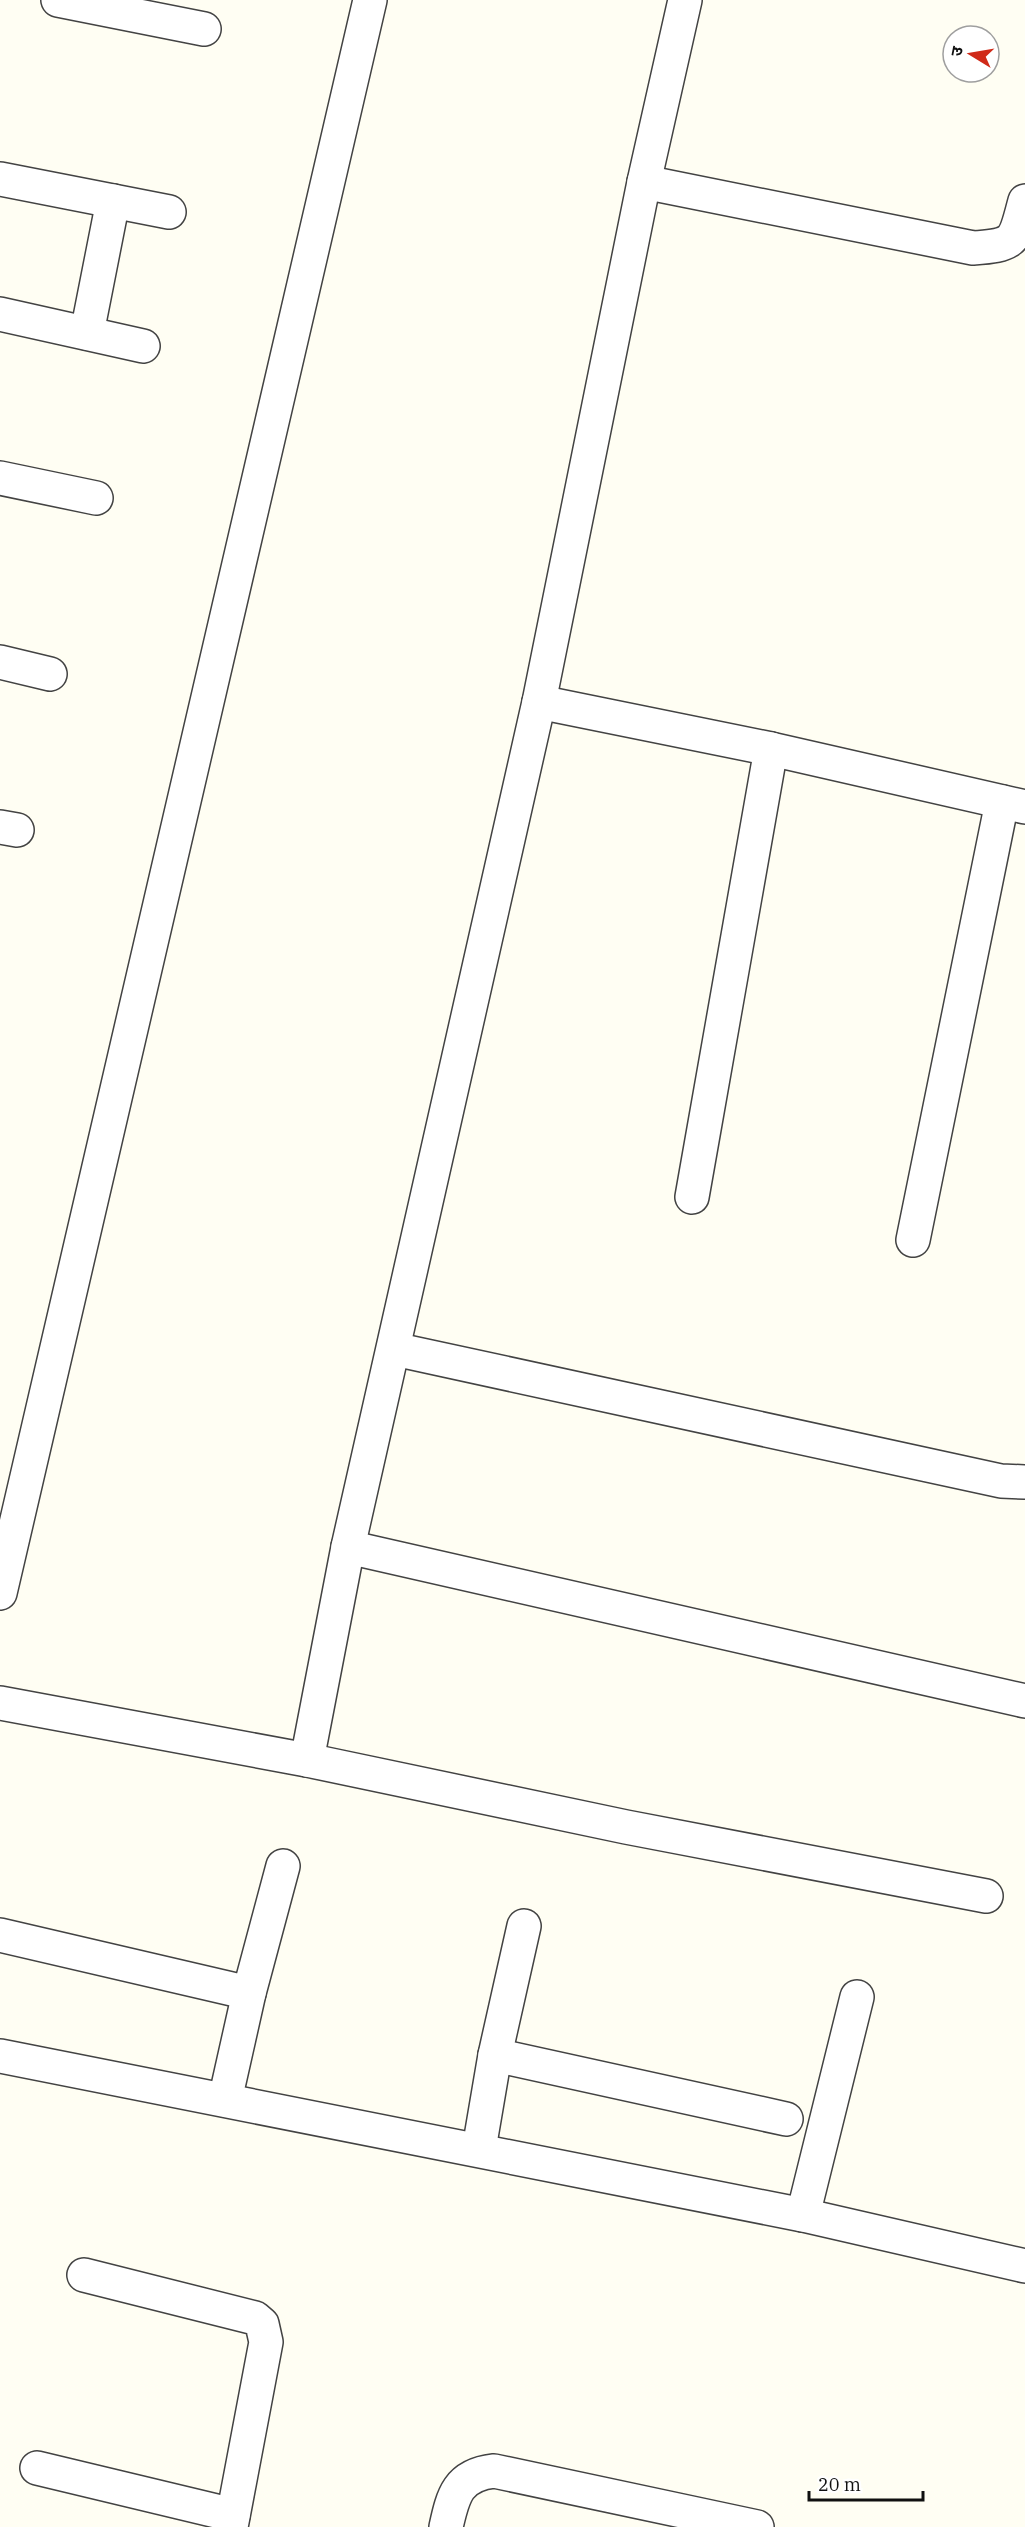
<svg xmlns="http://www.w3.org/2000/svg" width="1025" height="2527" viewBox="0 0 1025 2527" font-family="'IBM Plex Serif','Noto Sans Devanagari',serif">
  <rect width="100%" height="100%" fill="#fffef3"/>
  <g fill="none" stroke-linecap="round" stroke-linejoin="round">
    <g stroke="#434343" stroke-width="36">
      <g id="minor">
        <polyline points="58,0 204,29"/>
        <polyline points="0,179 169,212"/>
        <path d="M644 182 973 248C1017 245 1014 241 1025 201"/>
        <polyline points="0,314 143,346"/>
        <polyline points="87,333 113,201"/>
        <polyline points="0,478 96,498"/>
        <polyline points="0,662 50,674"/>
        <polyline points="539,702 771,749 1025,807"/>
        <polyline points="0,827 17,830"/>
        <polyline points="692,1197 771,749"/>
        <polyline points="913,1240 1002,802"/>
        <polyline points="394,1349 1001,1481 1025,1482"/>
        <polyline points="348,1547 1025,1701"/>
        <polyline points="0,1593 370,0"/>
        <polyline points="0,1703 307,1760 348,1547 539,702 644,182 685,0"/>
        <polyline points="307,1760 626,1827 986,1896"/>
        <polyline points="0,1935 249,1993"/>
        <polyline points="495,2055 786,2119"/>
        <polyline points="0,2056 803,2215 1025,2266"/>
        <polyline points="225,2100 249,1993 283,1866"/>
        <polyline points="479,2149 495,2055 524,1926"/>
        <polyline points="803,2215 857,1997"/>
        <polyline points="84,2275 255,2318 262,2324 266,2342 231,2527"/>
        <polyline points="37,2468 233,2515"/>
        <path d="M446 2527C453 2495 458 2475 494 2471L757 2527"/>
      </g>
    </g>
    <use href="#minor" stroke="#fff" stroke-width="33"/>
  </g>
  <g transform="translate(971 54) rotate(281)"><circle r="28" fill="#ffffff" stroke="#9f9f9f" stroke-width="1.5"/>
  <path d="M0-4.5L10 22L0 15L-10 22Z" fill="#d02a18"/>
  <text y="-9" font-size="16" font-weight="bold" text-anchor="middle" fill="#101010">उ</text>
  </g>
  <path d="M809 2491v9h114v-9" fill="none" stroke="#101010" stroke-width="3"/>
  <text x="818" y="2491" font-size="18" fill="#101010" stroke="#ffffff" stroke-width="4.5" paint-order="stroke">20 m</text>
</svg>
